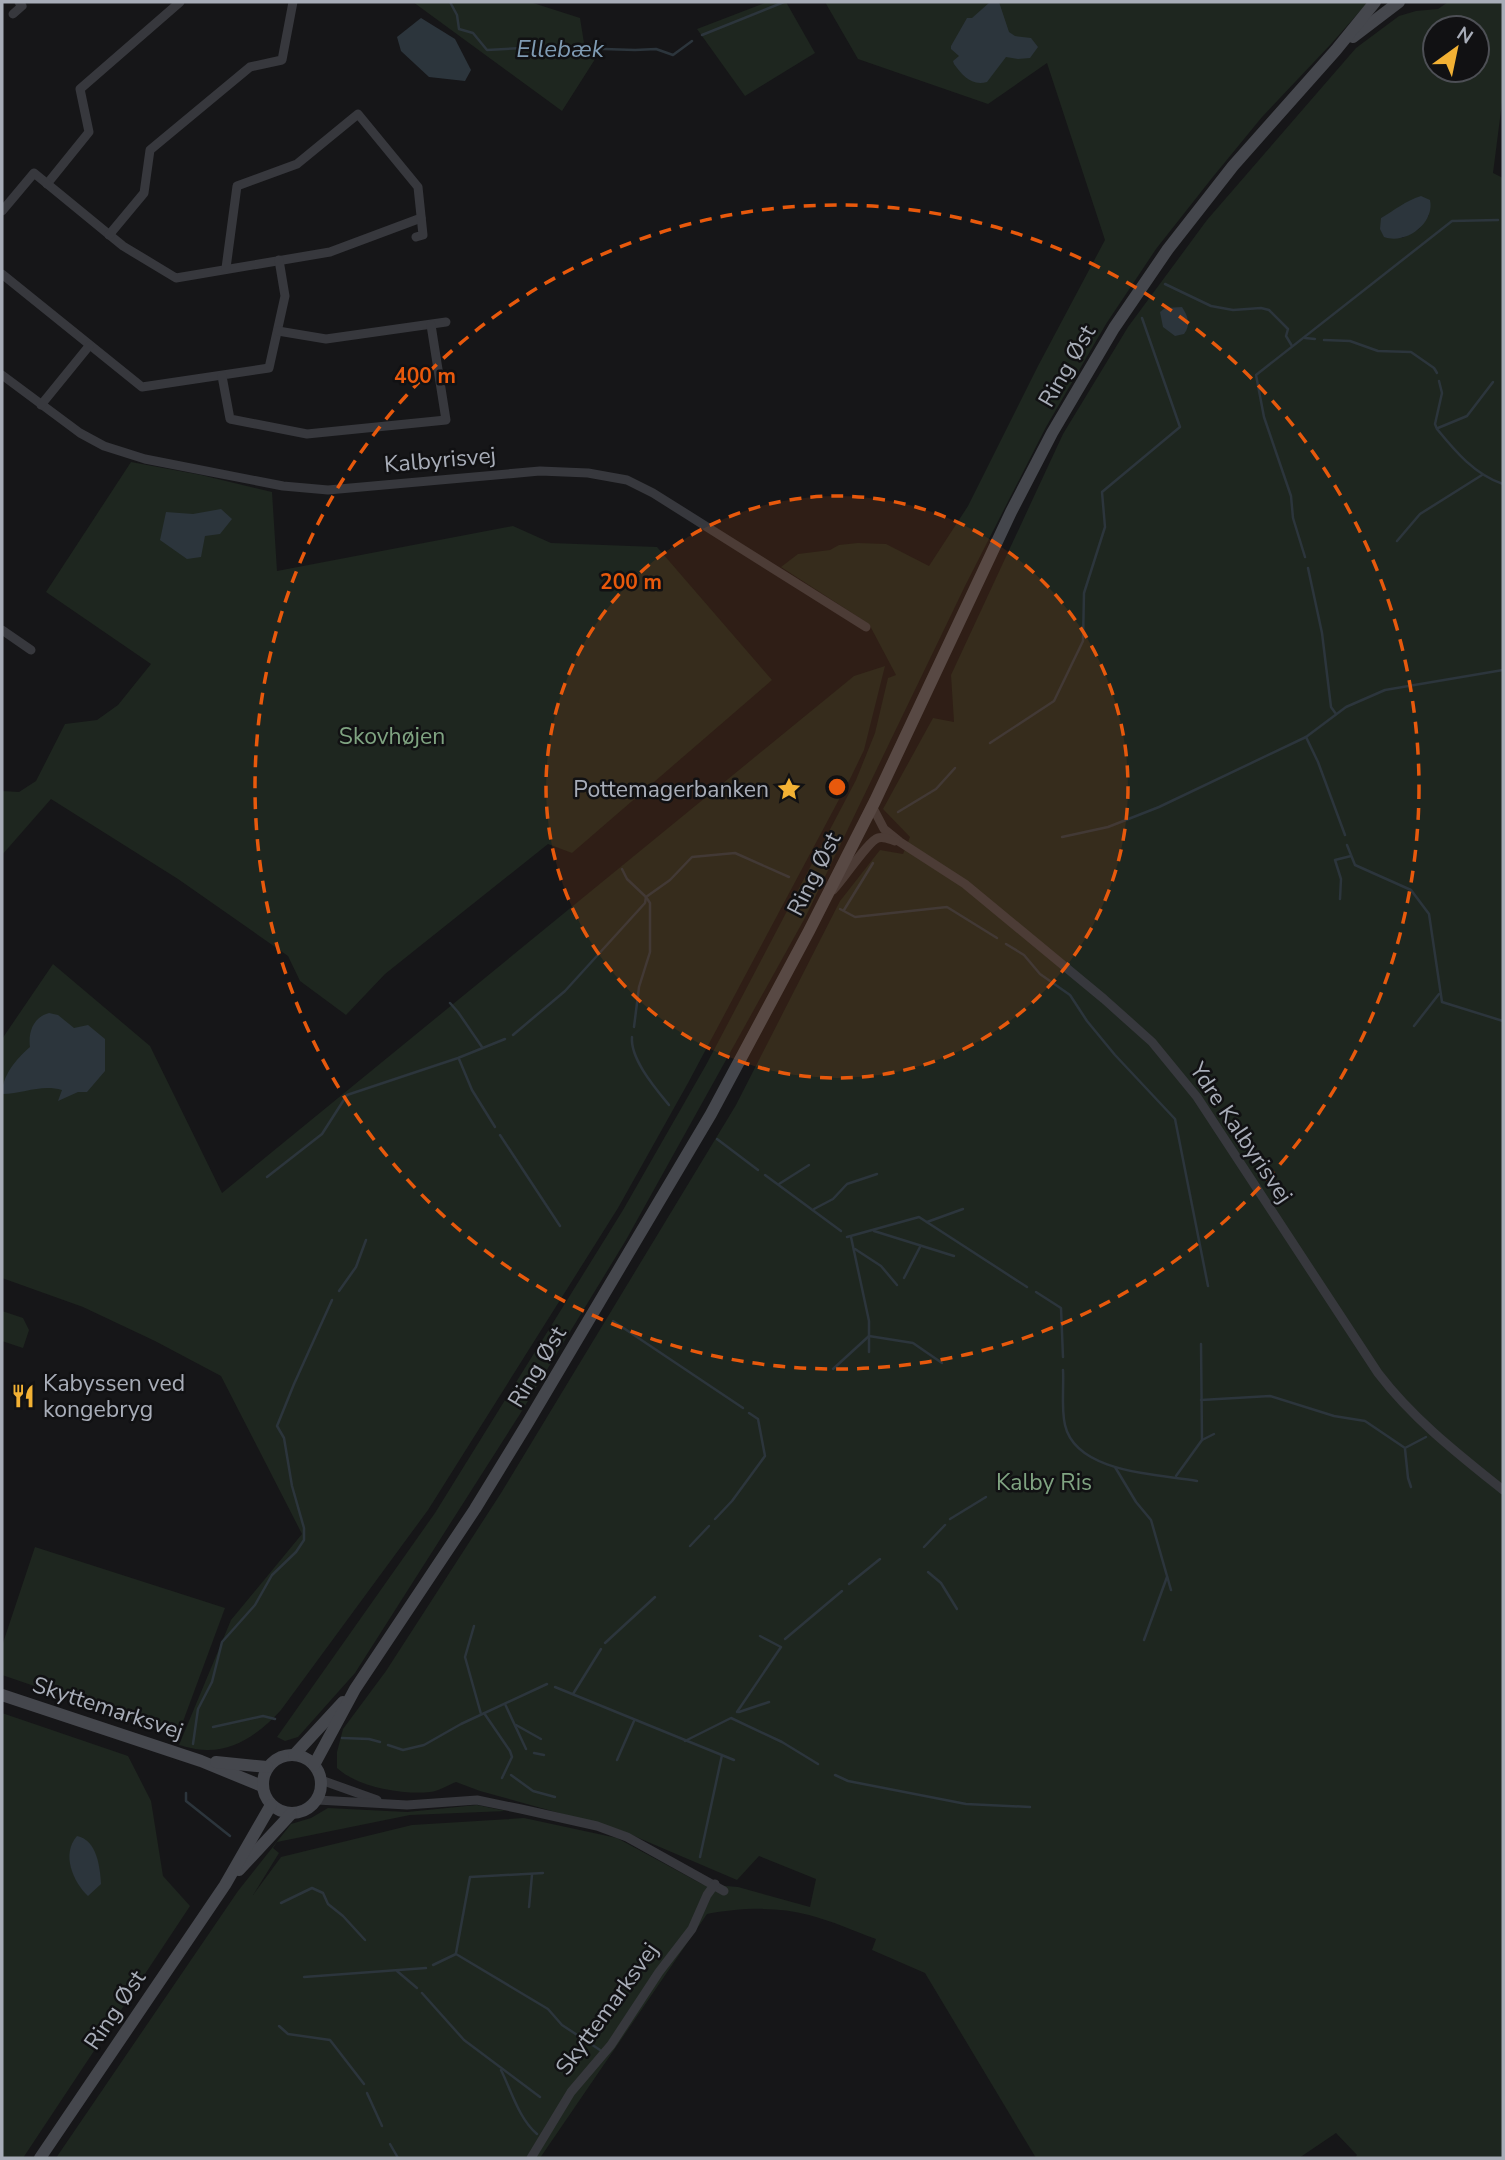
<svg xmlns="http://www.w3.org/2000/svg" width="1505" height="2160" viewBox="0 0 1505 2160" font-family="'Nunito Sans',sans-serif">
  <rect width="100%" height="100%" fill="#161618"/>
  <g fill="#1e261f" fill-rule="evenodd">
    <polygon points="413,2 530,2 580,18 584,43 604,45 562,111"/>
    <polygon points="767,2 786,2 815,53 745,96 697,29"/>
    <polygon points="825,2 1368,2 1331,44 1262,117 1212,178 1156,249 1106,324 1046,427 965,586 806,916 626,1240 520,1414 355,1673 298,1737 285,1741 277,1737 435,1513 623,1210 706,1065 856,780 875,733 888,678 896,675 869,624 781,567 798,554 830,550 839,545 858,543 886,544 929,566 968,506 1038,366 1105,240 1047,63 988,104 858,59"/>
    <path d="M1448 2H1503V95L1493 173 1503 178V2158H1355L1357 2155 1336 2133 1299 2158H1036L925 1973 872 1950 876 1939C854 1931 832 1921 809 1915 778 1906 738 1908 707 1914L540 2158H56L238 1891 291 1824 311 1818 328 1808 407 1812 477 1805 506 1811 410 1815 277 1842 273 1848 279 1853 253 1895 281 1857 412 1825 524 1818 617 1838 702 1884 738 1887 810 1907 816 1879 759 1856 737 1880 620 1830 480 1791 456 1782C448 1785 439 1791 430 1792 403 1795 357 1787 337 1768V1752L343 1729 386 1671 501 1493 736 1105 840 901 880 850 903 854 910 837 883 809 933 718 954 722 951 675 1063 434 1128 327 1207 220 1356 48 1399 16 1416 11 1438 9ZM1435 28H1477V70H1435ZM1395 211 1429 215 1419 229 1402 238 1381 218Z"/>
    <polygon points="131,462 201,475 272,492 277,571 513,526 551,543 657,547 772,680 572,853 548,844 385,974 346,1015 300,981 288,956 178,879 51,799 2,855 2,791 19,792 36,781 65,724 97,720 118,705 151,664 46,592"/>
    <path d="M885 666 864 750 851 777 688 1083 618 1208 428 1510 281 1710C262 1731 236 1751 206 1750 197 1750 187 1747 179 1745L231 1620 302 1534 221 1376 155 1341 83 1307 2 1278V1039L53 964 150 1046 222 1193 854 676Z"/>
    <polygon points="2,1311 23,1318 29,1330 23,1348 2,1341"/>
    <polygon points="35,1547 225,1608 178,1735 2,1675 2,1646"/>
    <polygon points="2,1713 128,1756 151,1801 163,1876 190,1906 23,2158 2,2158"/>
  </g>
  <g fill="#2c353c">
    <path d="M990 2H999L1009 32 1015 36 1031 38 1038 47 1030 58 1018 59 1006 57 987 82C971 86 963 76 954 64L953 61 959 56 951 49V46L967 18H972Z"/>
    <polygon points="421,18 455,39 471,70 465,81 429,77 401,51 397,37"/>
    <path d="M1421 196 1430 200C1435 223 1406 245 1384 237L1380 229 1381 218C1395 210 1405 201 1421 196Z"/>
    <path d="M1182 307C1188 316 1191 325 1184 334L1175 336 1163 327 1160 312 1165 308Z"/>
    <polygon points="221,509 232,519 220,534 205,536 201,557 187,559 160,540 166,512 193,514"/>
    <path d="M49 1013 58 1015 74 1028 88 1025 105 1039V1071L87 1092H78L58 1101 62 1090C40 1084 24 1094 2 1094 2 1076 16 1059 30 1047 28 1033 33 1017 49 1013Z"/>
    <path d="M77 1836C97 1840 100 1867 101 1884L88 1896C73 1882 61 1854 77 1836Z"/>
  </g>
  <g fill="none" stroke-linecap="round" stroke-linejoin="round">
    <g stroke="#2c353c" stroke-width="2.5">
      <polyline points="450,2 457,15 459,29 473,33 487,50 541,47 635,50 656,49 673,55 692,41"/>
      <polyline points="702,35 784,2"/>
      <polyline points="1165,284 1211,306 1233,310 1261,308 1269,310 1288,329 1286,336 1292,346"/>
      <polyline points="1305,338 1315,339"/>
      <polyline points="1324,340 1350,341 1378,351 1411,352 1434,368 1437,373"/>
      <path d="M1439 381 1442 393 1435 424 1437 429C1455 451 1475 475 1503 484"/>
      <polyline points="1438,428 1467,416 1493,382"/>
      <polyline points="1397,541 1420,514 1482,475"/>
      <polyline points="1305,557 1293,518 1291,496 1264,417 1256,375 1452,221 1498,220"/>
      <polyline points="1308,568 1322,633 1331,707 1336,714"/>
      <polyline points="1306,737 1318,762 1345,835"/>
      <polyline points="990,743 1054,701 1083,641 1084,593 1105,527 1102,492 1180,427 1142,318"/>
      <polyline points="898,812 936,789 955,768"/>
      <polyline points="1062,837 1108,827 1159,807 1306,737 1346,707 1385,690 1503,670"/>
      <polyline points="1347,845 1355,865 1411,890 1429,914 1442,1002 1503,1021"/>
      <polyline points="622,869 627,879 646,897 670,880 692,857 735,853 789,877"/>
      <polyline points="1340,899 1341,879 1335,860 1351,856"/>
      <polyline points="840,909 855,917 947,907 997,938"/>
      <polyline points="844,910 873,863"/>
      <polyline points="1006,944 1024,955 1040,974 1070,995 1087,1021 1115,1055 1175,1119 1208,1286"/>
      <polyline points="450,1003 458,1012 482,1047"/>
      <polyline points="1414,1026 1439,994"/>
      <polyline points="634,1027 639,987 650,952 650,903 646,897"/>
      <polyline points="513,1035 565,991 645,903 646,897"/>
      <path d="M632 1037C630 1059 656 1089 669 1105"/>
      <polyline points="459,1059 472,1090 495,1127"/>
      <polyline points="500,1135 560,1226"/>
      <polyline points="717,1139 758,1170"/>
      <polyline points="765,1175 841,1231"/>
      <polyline points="267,1177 322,1134 347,1095 458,1058 505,1039"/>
      <polyline points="779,1184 809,1165"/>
      <polyline points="814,1209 833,1199 847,1184 877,1174"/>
      <polyline points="927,1222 963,1209"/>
      <polyline points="874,1231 954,1256"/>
      <polyline points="847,1237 919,1217 1027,1287"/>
      <polyline points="851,1237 869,1321 869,1352"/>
      <polyline points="855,1249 881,1266 897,1285"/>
      <polyline points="904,1278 920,1247"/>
      <polyline points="339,1291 356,1267 366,1240"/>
      <polyline points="1036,1292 1061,1308 1063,1357"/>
      <polyline points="613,1321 743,1408"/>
      <polyline points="833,1369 869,1336 913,1343 942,1363"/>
      <path d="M1063 1370C1064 1387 1061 1408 1065 1425 1076 1473 1157 1474 1197 1481"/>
      <polyline points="1201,1400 1270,1396 1334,1416 1365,1421 1405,1448 1426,1437"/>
      <polyline points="1202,1440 1214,1434"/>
      <polyline points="1405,1449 1408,1478 1411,1487"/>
      <polyline points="1115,1467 1136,1502 1151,1520 1171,1590"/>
      <polyline points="1176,1476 1202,1440 1201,1344"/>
      <polyline points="715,1519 732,1501 765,1456 758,1419 749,1413"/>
      <polyline points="950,1519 986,1497"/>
      <polyline points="690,1546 709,1526"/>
      <polyline points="924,1547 945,1525"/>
      <polyline points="928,1572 941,1583 957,1609"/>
      <polyline points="849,1584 880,1559"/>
      <polyline points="474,1626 465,1657 481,1714"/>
      <polyline points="785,1639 842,1591"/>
      <polyline points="1144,1640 1167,1577"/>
      <polyline points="605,1643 655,1597"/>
      <polyline points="555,1687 734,1760"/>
      <polyline points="573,1694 601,1649"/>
      <polyline points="505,1704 526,1749"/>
      <polyline points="737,1712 781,1647 760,1636"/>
      <polyline points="739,1712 769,1702"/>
      <polyline points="484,1713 510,1751 512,1757 502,1778"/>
      <polyline points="516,1725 541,1739"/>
      <polyline points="213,1727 263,1716 275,1719"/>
      <polyline points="342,1738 369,1739 380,1742"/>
      <polyline points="685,1741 731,1718 782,1742 818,1764"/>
      <polyline points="193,1744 198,1709 212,1682 222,1642 255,1605 272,1575 296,1552 304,1540 304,1528 292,1486 284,1438 277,1426 294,1384 332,1300"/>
      <polyline points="388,1745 403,1750 424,1745 461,1724 547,1684"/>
      <polyline points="534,1753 544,1755"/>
      <polyline points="617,1760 634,1721"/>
      <polyline points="511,1775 533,1791 555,1797"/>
      <polyline points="835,1775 848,1781 966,1804 1030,1807"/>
      <polyline points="186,1793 186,1801 230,1836"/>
      <polyline points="700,1857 722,1755"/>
      <polyline points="281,1903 312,1888 323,1893 328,1904 343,1916 365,1940"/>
      <polyline points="529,1907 532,1875"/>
      <polyline points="456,1953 470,1877 543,1873"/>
      <polyline points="433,1965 456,1954 548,2009 562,2025 600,2050"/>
      <polyline points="397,1971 417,1988"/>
      <polyline points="304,1977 426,1968"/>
      <polyline points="422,1993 464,2040 540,2097"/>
      <polyline points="279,2026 288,2034 330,2040 364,2084"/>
      <path d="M501 2070C511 2090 519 2119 537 2134"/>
      <polyline points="367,2093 382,2126"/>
      <polyline points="390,2144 398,2158"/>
    </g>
    <g stroke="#37383d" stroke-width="9">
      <polyline points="13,14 22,6 19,2"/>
      <polyline points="47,184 89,132 80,89 180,2"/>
      <polyline points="2,211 34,173 123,246 176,278 330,252 421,218"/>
      <polyline points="109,235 144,193 150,150 250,67 282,60 293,2"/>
      <polyline points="226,268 237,186 297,164 358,114 418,187 423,235 416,237"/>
      <polyline points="2,274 142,387 269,368 285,296 279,260"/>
      <polyline points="278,331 326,339 446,322"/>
      <polyline points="2,375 80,433 104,446 145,459 283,486 328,490 540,471 588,473 627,480 653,493 866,627"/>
      <polyline points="222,376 230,419 307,434 446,420 431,325"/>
      <polyline points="41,405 89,346"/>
      <polyline points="2,630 31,650"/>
      <path d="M872 806 884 829 900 842 965 884 1104 999 1152 1042 1197 1097 1378 1373C1413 1419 1458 1454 1503 1490"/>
      <path d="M833 890C843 880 869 840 878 838 883 836 889 839 895 841"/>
      <polyline points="321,1780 377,1800"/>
      <polyline points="317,1800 407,1805 477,1800 521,1809 597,1826 627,1837 724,1891"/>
      <polyline points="531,2158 571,2092 611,2045 659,1972 692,1929 707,1895 715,1884"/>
    </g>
    <g stroke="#45474d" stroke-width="12">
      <polyline points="1353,37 1399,2"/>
      <polyline points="2,1695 201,1761 262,1786"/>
      <circle cx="292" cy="1784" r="29"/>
      <polyline points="294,1755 343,1702"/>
      <polyline points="216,1762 267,1767"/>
      <polyline points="314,1765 355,1689 475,1509 527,1424 711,1114 809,931 875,801 1011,512 1052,433 1114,328 1168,249 1233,166 1336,50 1375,2"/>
      <polyline points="239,1870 291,1814"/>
      <polyline points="40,2158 225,1885 271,1805"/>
    </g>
  </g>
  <circle cx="837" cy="787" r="291" fill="#e8590c" fill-opacity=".12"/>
  <g fill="none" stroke="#e8590c" stroke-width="3.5" stroke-dasharray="12 9">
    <circle cx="837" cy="787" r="291"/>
    <circle cx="837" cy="787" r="582"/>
  </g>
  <defs>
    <g id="sight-bare" transform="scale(1.89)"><path d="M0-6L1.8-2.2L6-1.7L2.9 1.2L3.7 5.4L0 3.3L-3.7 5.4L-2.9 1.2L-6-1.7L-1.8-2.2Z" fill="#f2b134" stroke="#111113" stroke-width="2.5" paint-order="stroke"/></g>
    <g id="restaurant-bare" transform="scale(1.89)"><path d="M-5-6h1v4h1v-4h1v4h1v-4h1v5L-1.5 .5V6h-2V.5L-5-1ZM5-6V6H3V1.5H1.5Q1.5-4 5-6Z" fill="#f2b134" stroke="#111113" stroke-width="2.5" paint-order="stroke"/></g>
  </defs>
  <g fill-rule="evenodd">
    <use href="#sight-bare" x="789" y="789"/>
    <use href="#restaurant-bare" x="23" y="1396"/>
  </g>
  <g text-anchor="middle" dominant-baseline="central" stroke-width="5" stroke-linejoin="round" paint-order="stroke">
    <g font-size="23" fill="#a8adb8" stroke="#111113">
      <text transform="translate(1067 366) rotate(-60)">Ring Øst</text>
      <text transform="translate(440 460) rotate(-5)">Kalbyrisvej</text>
      <text transform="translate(814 874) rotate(-63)">Ring Øst</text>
      <text transform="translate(1241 1133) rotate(56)">Ydre Kalbyrisvej</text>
      <text transform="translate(537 1367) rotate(-59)">Ring Øst</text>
      <text transform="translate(108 1708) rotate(18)">Skyttemarksvej</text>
      <text transform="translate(607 2009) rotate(-54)">Skyttemarksvej</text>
      <text transform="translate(115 2010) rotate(-56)">Ring Øst</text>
    </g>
    <g font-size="23" fill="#7fa381" stroke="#111113">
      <text x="392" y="736">Skovhøjen</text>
      <text x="1044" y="1482">Kalby Ris</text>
    </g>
    <g font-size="23" fill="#a8adb8" stroke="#111113" text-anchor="end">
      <text x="769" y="789">Pottemagerbanken</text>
      <text x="43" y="1383" text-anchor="start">Kabyssen ved<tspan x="43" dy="26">kongebryg</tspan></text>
    </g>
    <g font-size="24" font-style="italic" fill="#7f9bb3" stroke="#111113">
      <text x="560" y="49">Ellebæk</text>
    </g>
  </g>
  <circle cx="837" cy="787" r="10" fill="#e8590c" stroke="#111113" stroke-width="3.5"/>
  <g font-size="21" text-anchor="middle" font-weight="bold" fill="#e8590c" stroke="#111113" stroke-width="5" stroke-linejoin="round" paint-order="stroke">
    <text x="425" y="383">400 m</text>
    <text x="631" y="589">200 m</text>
  </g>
  <rect width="1505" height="2160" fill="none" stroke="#a8adb8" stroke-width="7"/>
  <g transform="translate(1456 49) rotate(33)"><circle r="33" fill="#111113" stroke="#4d4f55" stroke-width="2"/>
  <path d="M0-5L12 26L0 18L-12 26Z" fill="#f2b134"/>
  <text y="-10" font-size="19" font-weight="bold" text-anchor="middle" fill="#a8adb8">N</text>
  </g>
</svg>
